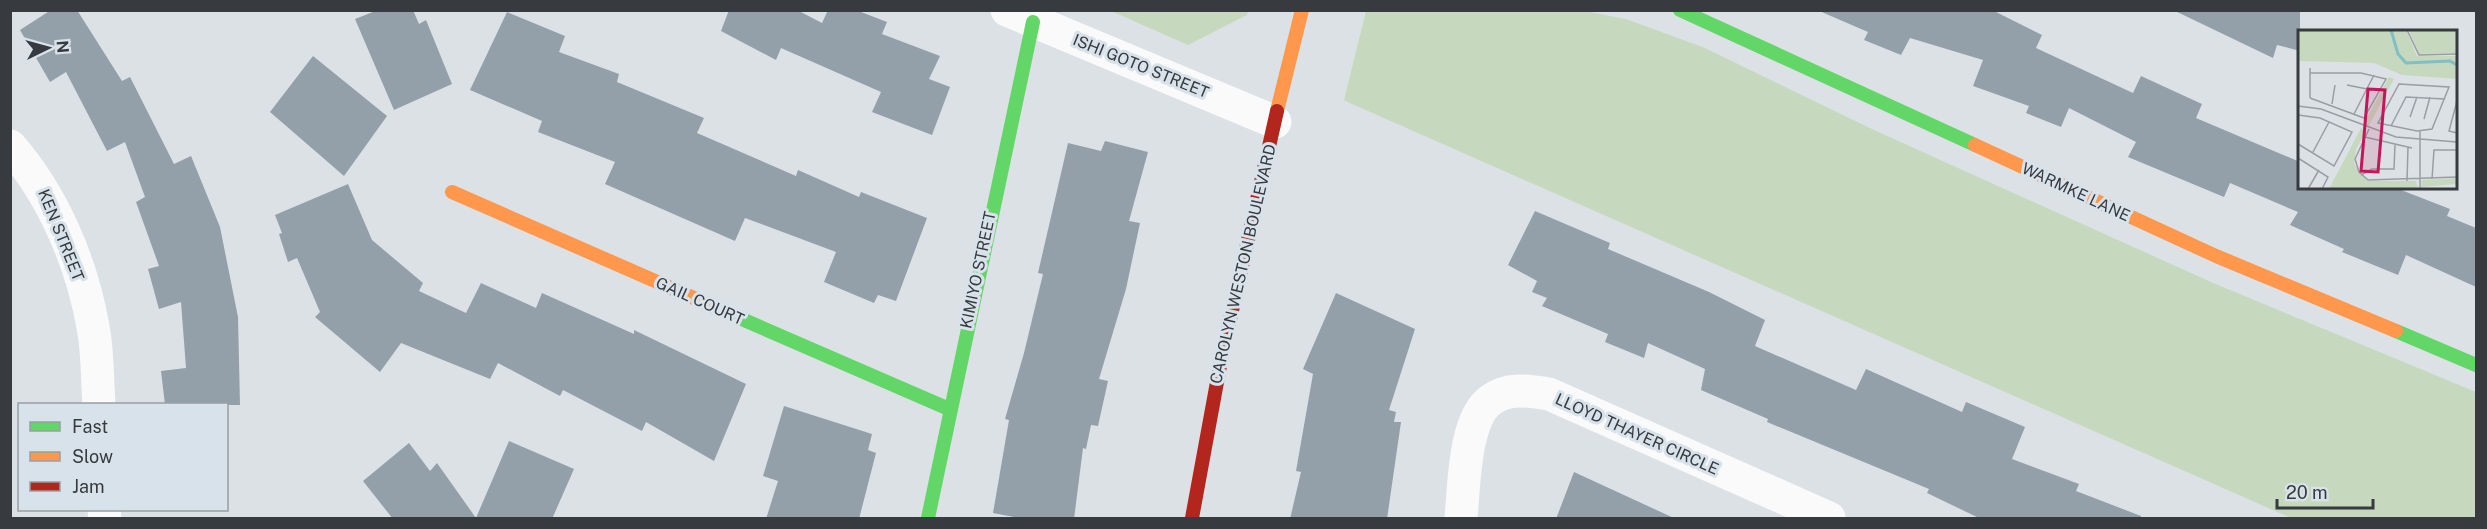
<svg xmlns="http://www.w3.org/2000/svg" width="2487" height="529" viewBox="0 0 2487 529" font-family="'Public Sans',sans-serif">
  <rect width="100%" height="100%" fill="#dce1e6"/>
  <g fill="#c6d9bf">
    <polygon points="1111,11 1248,11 1247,15 1188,45"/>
    <polygon points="1366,11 1579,10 1626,19 1705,48 1874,130 2211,282 2476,392 2476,518 2291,518 1352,104 1344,100"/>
  </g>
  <g fill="#93a0aa">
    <polygon points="51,10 77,10 122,81 130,77 174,164 191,156 220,227 238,317 240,405 165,405 161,371 186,368 181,302 159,309 148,269 159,266 136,202 145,197 125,142 107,151 66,72 50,82 20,30"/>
    <polygon points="378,10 413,10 419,24 426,20 452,84 394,110 355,19"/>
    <polygon points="729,10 797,10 822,23 828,10 856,10 887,22 882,34 940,56 929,79 950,87 932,135 872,112 881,92 781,48 776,60 721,31"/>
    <polygon points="1817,10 1992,10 2042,35 2036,48 2133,93 2141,76 2202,104 2196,118 2300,162 2300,188 2396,188 2450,209 2447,216 2476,228 2476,287 2406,255 2398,275 2342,252 2344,249 2290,225 2298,212 2230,183 2224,197 2128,157 2136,142 2069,108 2061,127 2026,113 2029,106 1973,86 1983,60 1910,38 1901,55 1864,40 1868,32"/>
    <polygon points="2173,10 2300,10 2300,51 2277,45 2273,58"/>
    <polygon points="507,12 565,36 559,52 619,74 617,82 704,118 697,133 796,176 798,170 859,197 861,192 927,218 896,301 878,295 874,303 824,282 836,252 745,218 735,241 605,184 615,162 538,132 542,121 470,90"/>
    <polygon points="313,56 387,116 344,176 270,112"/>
    <polygon points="1105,141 1148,152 1129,221 1140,223 1126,289 1099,379 1108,381 1098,426 1091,425 1086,449 1083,448 1074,519 1025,519 993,513 1009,420 1005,419 1024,353 1043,274 1038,273 1068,143 1101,151"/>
    <polygon points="348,184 372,240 423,283 419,291 466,313 481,283 536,308 542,293 634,334 634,330 746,384 714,461 646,422 642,431 563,390 560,396 498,363 490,379 401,343 380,372 315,317 320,312 297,258 288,262 279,234 282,233 275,215"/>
    <polygon points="1535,211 1610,243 1608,249 1709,292 1765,320 1755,346 1856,390 1866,369 1962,412 1966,402 2025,427 2012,459 2079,484 2076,491 2141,516 2141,519 1981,519 1927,493 1929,489 1767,422 1768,419 1701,390 1705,369 1648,343 1644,358 1605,342 1608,334 1542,306 1547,298 1532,292 1537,281 1508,265"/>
    <polygon points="1336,293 1415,329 1389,410 1396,412 1394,422 1401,422 1387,519 1290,519 1301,472 1296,471 1313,374 1303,369"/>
    <polygon points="784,406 872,434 868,450 876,453 859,519 766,519 778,481 763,476"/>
    <polygon points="509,441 574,469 552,519 393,519 363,481 409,443 430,471 437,463 476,518"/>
    <polygon points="1574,472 1676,519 1556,519"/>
  </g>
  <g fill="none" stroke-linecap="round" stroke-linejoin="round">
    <g stroke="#fafafb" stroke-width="33">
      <polyline points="1007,10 1275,122"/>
      <path d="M10 146C53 195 82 263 93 327 98 352 97 379 99 404"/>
      <polyline points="104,510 105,518"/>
      <path d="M1461 518C1464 488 1464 418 1491 400 1508 387 1530 391 1549 394L1829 518"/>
    </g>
    <g stroke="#63d668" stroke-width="14">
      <polyline points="1680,10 1975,145"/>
      <polyline points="728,313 949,409"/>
      <polyline points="2396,331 2476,365"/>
      <polyline points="928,518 1033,22"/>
    </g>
    <g stroke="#ff974d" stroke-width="14">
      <polyline points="1277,111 1302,10"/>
      <polyline points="1975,145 2216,256 2396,331"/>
      <polyline points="452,192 728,313"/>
    </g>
    <polyline stroke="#b3261e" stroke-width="14" points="1192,518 1222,355 1277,111"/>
  </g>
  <g text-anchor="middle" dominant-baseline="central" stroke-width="6" stroke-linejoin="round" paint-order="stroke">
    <g font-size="16" fill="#373a3e" stroke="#d8e2ea">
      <text transform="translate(1141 66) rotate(22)">ISHI GOTO STREET</text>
      <text transform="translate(2076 192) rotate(25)">WARMKE LANE</text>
      <text transform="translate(61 235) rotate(68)">KEN STREET</text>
      <text transform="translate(1243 264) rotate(-77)">CAROLYN WESTON BOULEVARD</text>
      <text transform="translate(978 270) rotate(-78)">KIMIYO STREET</text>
      <text transform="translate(700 301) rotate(24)">GAIL COURT</text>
      <text transform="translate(1637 434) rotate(24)">LLOYD THAYER CIRCLE</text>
    </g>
  </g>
  <g transform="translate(2298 30)">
    <rect width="159" height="159" fill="#dce1e6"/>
    <path d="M0 0H108L119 26H159V49L104 45 76 33 0 31ZM111 0H159V23L121 24ZM91 47 96 49 70 97 65 95ZM63 98 68 102 58 119 56 134 69 151H118L120 159H31ZM159 148V154L123 157 124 150Z" fill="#c6d9bf"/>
    <path fill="none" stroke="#7fbfc5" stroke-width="3" d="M93 0 100 24 108 33 152 31 159 35"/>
    <path fill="none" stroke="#9a9ea3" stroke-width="1.5" d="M109 0 121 25 159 24M12 38V68M12 43H63L88 49 66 88 12 68M101 54 151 57 134 99 119 101 80 93ZM49 55 69 59M159 71 151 101 159 103M34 74 37 55M0 76 23 79 98 107 159 112M56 84 76 45M0 85 22 88 54 102 36 136 0 114M112 87 119 67M126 89 132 67M93 96 108 67 147 69M71 99 57 129 61 142 70 150 159 147M67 107 114 118M15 122 31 92M0 128 30 147 24 159M63 145 74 139H96L97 115M134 149 136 120H159M109 151 110 117M10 159 21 140M122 159V101"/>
    <path fill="#c2185b" fill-opacity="0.15" stroke="#c2185b" stroke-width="3" d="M70 59 87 60 80 142 63 141Z"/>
    <rect width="159" height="159" fill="none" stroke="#373a3e" stroke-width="3"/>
  </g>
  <rect width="2487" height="529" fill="none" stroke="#373a3e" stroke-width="24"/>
  <rect x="18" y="403" width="210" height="108" fill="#d8e2ea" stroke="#989fa5" stroke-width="1.5"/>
  <rect x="30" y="422" width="30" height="9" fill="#63d668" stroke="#989fa5" stroke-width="1.5"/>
  <text x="72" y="433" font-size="18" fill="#373a3e">Fast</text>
  <rect x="30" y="452" width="30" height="9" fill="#ff974d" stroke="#989fa5" stroke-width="1.5"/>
  <text x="72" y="463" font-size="18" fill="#373a3e">Slow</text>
  <rect x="30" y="482" width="30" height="9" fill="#b3261e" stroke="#989fa5" stroke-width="1.5"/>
  <text x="72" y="493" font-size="18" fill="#373a3e">Jam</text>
  <g transform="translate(48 48) rotate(85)" stroke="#d8e2ea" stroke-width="4.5" paint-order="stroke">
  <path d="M0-4.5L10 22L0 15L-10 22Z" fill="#373a3e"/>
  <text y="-9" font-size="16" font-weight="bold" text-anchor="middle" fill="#373a3e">N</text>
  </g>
  <path d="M2277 499v9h96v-9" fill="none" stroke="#373a3e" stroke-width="3"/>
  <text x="2286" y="499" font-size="18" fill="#373a3e" stroke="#d8e2ea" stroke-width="4.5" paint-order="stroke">20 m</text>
</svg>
